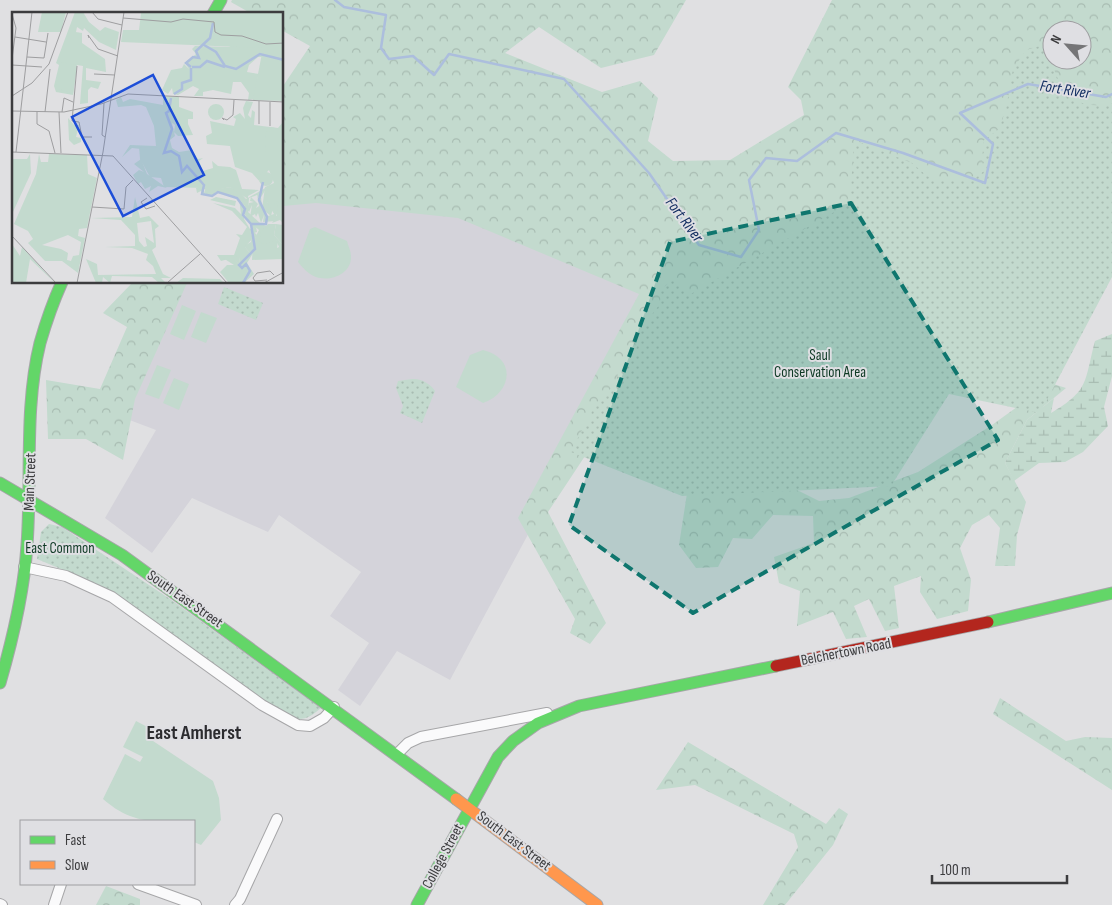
<svg xmlns="http://www.w3.org/2000/svg" width="1112" height="905" viewBox="0 0 1112 905" font-family="'Sofia Sans Condensed',sans-serif">
  <defs>
    <pattern id="forest-crowns" width="20" height="18" patternUnits="userSpaceOnUse" patternTransform="scale(1.25)"><rect width="20" height="18" fill="#c3dace"/><path d="M2 6a3 3 0 1 1 6 0M12 15a3 3 0 1 1 6 0" fill="none" stroke="#a8bcb2"/></pattern>
    <pattern id="wetland-marsh" width="20" height="14" patternUnits="userSpaceOnUse" patternTransform="scale(1.25)"><rect width="20" height="14" fill="#c3dace"/><path d="M1 5h8M5 5V1M11 12h8M15 12V8" fill="none" stroke="#a8bcb2"/></pattern>
    <pattern id="park-dots" width="8" height="8" patternUnits="userSpaceOnUse" patternTransform="scale(1.25)"><rect width="8" height="8" fill="#c3dace"/><path d="M2 2h.1M6 6h.1" fill="none" stroke="#a8bcb2" stroke-width="1.8" stroke-linecap="round"/></pattern>
  </defs>
  <rect width="100%" height="100%" fill="#e0e0e2"/>
  <polygon fill="#d4d3da" points="232,0 335,0 682,217 532,527 450,680 397,651 360,706 338,690 369,643 330,616 361,572 279,515 268,532 192,498 152,553 105,518 156,430 111,413 186,283 282,282 283,116 321,50 282,14"/>
  <g fill="url(#forest-crowns)" fill-rule="evenodd">
    <path d="M232 0H686L654 55 601 68 539 27 505 53 602 92 640 81 658 98 648 141 673 161 730 160 804 115 801 100 788 87 832 0H1112V118L1052 163 692 294 548 512 606 623 590 644 570 633 575 619 518 518 639 294 458 218 316 203 283 206V86L310 46 283 31 282 14H252L231 2ZM1052 30H1082V60H1052Z"/>
    <polygon points="133,282 187,283 135,399 123,460 86,439 48,439 46,380 100,389 127,327 103,313"/>
    <polygon points="1050,383 1066,388 1027,420 1005,463 1026,502 1017,535 1015,566 995,566 1000,528 989,515 972,525 960,548 971,580 968,611 937,619 920,592 921,576 894,586 899,628 885,631 869,599 854,606 867,637 846,639 833,612 797,626 800,591 779,583 774,557 814,543 813,516 773,515 752,539 733,538 718,567 696,568 679,545 688,487 781,482 819,501 849,498 918,472 992,425"/>
    <polygon points="1000,698 1066,741 1085,737 1112,738 1112,790 993,714"/>
    <polygon points="688,742 826,824 839,808 848,814 833,845 785,905 763,905 798,847 794,834 695,785 656,790"/>
    <polygon points="106,886 140,899 140,905 96,905"/>
  </g>
  <path fill="url(#wetland-marsh)" d="M1112 334V376L1104 407 1108 426 1083 452 1065 462 1039 463 1014 481 1005 463 1027 420 1054 398 1051 413C1090 390 1084 382 1095 341Z"/>
  <g fill="url(#park-dots)">
    <path d="M1043 45 1050 49C1054 84 1072 114 1112 103V277L1040 413 949 394 891 486 682 496 571 452 581 432 589 421 593 407 614 385 621 366 632 357 640 340V330L660 304 661 290 674 278 689 295 850 203 854 140 912 163 927 176 938 180H973L984 171 982 159 984 140 999 129 1006 109 1013 69 1026 50Z"/>
    <polygon points="224,287 263,303 256,320 218,304"/>
    <path d="M412 379C421 378 431 384 435 391L422 423 400 413 403 406 396 388 398 381Z"/>
    <path d="M49 524 62 527 170 599 321 708C308 719 302 722 286 716L80 577 37 559 41 532Z"/>
  </g>
  <g fill="#c3dace">
    <path d="M315 227 347 241C348 246 351 251 351 256 352 274 330 282 316 277 308 274 303 268 298 262L310 229Z"/>
    <polygon points="182,305 196,311 184,340 170,334"/>
    <polygon points="201,312 217,318 206,343 191,337"/>
    <path d="M483 350C517 358 512 393 483 403L456 387 470 355Z"/>
    <polygon points="157,365 171,370 159,399 145,394"/>
    <polygon points="174,378 189,384 179,410 163,403"/>
    <path d="M136 721 157 732 153 741 213 781 219 798 221 820 201 845 194 842V821C156 821 134 826 103 799L125 754 140 762 143 757 123 747Z"/>
  </g>
  <g fill="none" stroke-linecap="round" stroke-linejoin="round">
    <polyline stroke="#acbedd" stroke-width="2.5" points="335,0 344,7 386,15 381,48 389,59 413,56 434,75 449,54 564,79 649,173 699,245 741,257 759,230 749,180 766,158 797,161 836,133 903,153 985,183 993,144 960,113 1028,84 1106,97 1112,94"/>
    <g stroke="#a6a6a8" stroke-width="12">
      <g id="street">
        <polyline points="24,567 66,576 112,597 262,705 298,725 310,726 324,718 334,707"/>
        <polyline points="397,754 408,743 421,737 547,713"/>
        <polyline points="138,884 196,905"/>
        <polyline points="0,904 2,905"/>
        <polyline points="54,905 61,884"/>
        <polyline points="235,905 240,899 277,819"/>
      </g>
    </g>
    <g stroke="#a6a6a8" stroke-width="13">
      <g id="fast">
        <polyline points="213,14 221,0"/>
        <polyline points="0,483 122,555 456,799"/>
        <polyline points="988,622 1112,593"/>
        <path d="M0 683C13 638 24 592 27 545 32 478 24 408 40 343 46 322 53 302 62 282"/>
        <polyline points="417,905 498,757 513,741 538,723 579,706 776,666"/>
      </g>
    </g>
    <g stroke="#a6a6a8" stroke-width="13">
      <polyline id="slow" points="456,799 597,905"/>
    </g>
    <g stroke="#a6a6a8" stroke-width="13">
      <polyline id="jam" points="776,666 988,622"/>
    </g>
    <use href="#street" stroke="#fafafb" stroke-width="10"/>
    <use href="#fast" stroke="#63d668" stroke-width="11"/>
    <use href="#slow" stroke="#ff974d" stroke-width="11"/>
    <use href="#jam" stroke="#b3261e" stroke-width="11"/>
  </g>
  <path fill="#0f766e" fill-opacity="0.2" stroke="#0f766e" stroke-width="4" stroke-dasharray="10 6" stroke-linejoin="round" d="M851 203 998 440 693 613 569 525 670 242Z"/>
  <g text-anchor="middle" dominant-baseline="central" stroke-width="4" stroke-linejoin="round" paint-order="stroke">
    <g font-size="15" fill="#0f3a25" stroke="#dfdfe3">
      <text x="820" y="355">Saul<tspan x="820" dy="17">Conservation Area</tspan></text>
      <text x="60" y="548">East Common</text>
    </g>
    <g font-size="15" fill="#3c3c3e" stroke="#dfdfe3">
      <text transform="translate(30 482) rotate(-88)">Main Street</text>
      <text transform="translate(185 599) rotate(35)">South East Street</text>
      <text transform="translate(846 652) rotate(-11)">Belchertown Road</text>
      <text transform="translate(514 841) rotate(37)">South East Street</text>
      <text transform="translate(443 856) rotate(-62)">College Street</text>
    </g>
    <g font-size="16" font-style="italic" fill="#122d61" stroke="#dfdfe3">
      <text transform="translate(1065 90) rotate(9)">Fort River</text>
      <text transform="translate(684 220) rotate(53)">Fort River</text>
    </g>
    <g font-size="20" font-weight="bold" fill="#2c2c2f" stroke="#dfdfe3">
      <text x="194" y="733">East Amherst</text>
    </g>
  </g>
  <g transform="translate(12 12)">
    <rect width="271" height="271" fill="#e0e0e2"/>
    <path d="M194 175 200 178 218 175 227 179 234 187 255 175 248 187 245 183 237 186 236 200 249 212 241 217 232 201 233 194 225 185 204 180 200 184 192 181ZM204 185 224 189 223 194 198 188Z" fill="#c3dace"/>
    <path d="M30 0H54L49 20H26ZM63 0H71L77 10 88 19 93 15 107 20 104 38 87 30 72 16 71 19 65 15 64 20 70 21V31L93 47 94 60 74 56V68L89 70 86 77 79 75 76 78V91L68 92 71 54 65 53 61 83 44 80 42 74 47 53 44 51ZM271 0 253 33 252 45H246L237 53 235 60 247 62 245 68 261 84 236 88 237 81 229 70H221L219 82 201 78 191 80V84H182L187 77 181 74 166 83 161 82 160 76 156 82 150 78 159 58 170 56 172 52 177 57 173 51 184 42 180 37 183 34 217 35ZM151 84 167 85V95L181 100V107H176V112L181 123 166 124 162 120 163 113 160 111 163 124 158 128 160 136 167 140 180 138 186 147 191 146 187 149 191 159 201 156 200 149 206 154 218 155 224 158 230 177 247 178 236 184V187L218 175 200 179 192 177V181L200 184 192 182 189 179 185 181 184 176 188 174 146 139 120 136 110 145 118 133 144 134 142 114 134 95 129 93 106 95 104 88 109 85 111 90 118 87 151 93ZM234 89 241 90 236 103 239 106 240 98 243 100 242 113 266 116 271 110V211L268 208 260 211 265 204 260 191H263L255 190 261 196 259 204 250 197 253 175 262 171 257 158 247 168 249 171 240 161 223 155 218 134 195 132 194 124 200 121 198 109 222 114 224 107 221 105 228 101 233 107 231 96ZM196 100a8 8 0 1 1 16 0a8 8 0 1 1-16 0ZM56 106 62 113H67L64 125 69 126V130L62 133 57 128ZM18 142 19 161 0 202V147H15ZM27 142 29 150H36L37 142 75 143 76 162 85 166 75 216 67 217 66 224 73 226 66 261 50 249H33L16 231 21 227 16 219 2 212 24 162ZM56 223 69 230 67 243 61 244 59 249 55 248 56 241 49 237 30 233ZM129 147 135 162 155 176 146 174 137 180 139 174 133 177 129 170 126 172 121 163 127 158 132 160 122 152ZM123 185 128 206 137 204 147 214 143 217 144 235 140 238 151 262 159 266H149L154 271H147L140 265 100 264 98 271 91 265 90 271H84L74 247 85 252 86 263 144 262 141 254 134 248 136 242 120 236 93 235 123 234V223L109 208 79 206 120 205ZM139 209 142 231 133 225 135 234 132 235 127 229 125 211ZM227 186 233 194 232 207 238 217 244 215 245 220 239 222 241 226 233 235 238 241H227L228 253 220 246 209 249 205 243H222L228 226 224 222 230 223 235 215 220 199 201 191 223 196 229 202ZM242 210 255 214 249 222 266 229 265 237 271 233 262 223 264 212 271 213V247L240 248 241 230 247 218 241 213ZM0 232 8 244 10 235 43 271 18 247 14 271H0Z" fill="#c3dace" fill-rule="evenodd"/>
    <path d="M247 167a7 7 0 1 1 14 0a7 7 0 1 1-14 0ZM245 183 247 187 249 183 250 197 256 204 262 202 255 190 265 189 270 192 261 191 266 194 264 204 268 202 264 209 251 210 252 203 249 211 246 201 244 205 243 202 238 205 240 193 237 200 235 197 237 191 242 190 238 189 239 185 246 192 244 196 247 194ZM256 212H264L262 223 271 233 268 237H263L267 235 264 228 252 232 247 230 249 220ZM240 218 245 223 241 230 243 238 235 251 242 262 232 271H217L208 260 215 253H222L211 246H221L228 253 227 245 224 244 225 241H238L232 234 239 230Z" fill="#c3dace"/>
    <path d="M117 0H271V89L241 88 251 36 109 30 111 18H127L129 1ZM48 50 65 53 61 82 44 76ZM259 115 268 117 271 122V140H253L254 119 259 120ZM127 135 146 136 162 149 168 146 169 159 183 157 181 166 191 172V176L152 175 149 166 138 165 128 147ZM171 266 208 267 212 271H164Z" fill="#c3dace"/>
    <path fill="none" stroke="#acbedd" stroke-width="2.5" d="M192 33 204 40 213 54 224 57 248 42 272 48M179 55 174 51 181 45 187 46 184 39 198 26 201 11M180 55H188L195 49 213 55M162 82 170 77V71L179 68V56M159 86 157 99 154 101 160 117 152 141 159 139 167 144 170 160 175 154 192 173 190 182 200 184 206 180 225 186 233 197 231 203 239 212 243 237 227 253 230 256 234 252 238 259 231 271M239 212H254L255 205 247 188 251 170"/>
    <path fill="none" stroke="#9e9ea0" stroke-width="1" d="M80 0 86 7 110 13M0 2 4 16 0 47M111 6 159 10 171 7 202 10 203 20 209 23 230 24 254 32 272 31M3 25 34 30M77 26 76 23 86 37 106 44M15 45 32 46 36 21M0 53 30 55M65 54 60 109 67 110 70 125H80M82 62 103 63M0 84 20 71 37 52 56 0M92 91 90 123 93 125M0 99 52 100 89 92 116 82 272 90M25 100V112L37 119 43 141M33 100 38 57M47 100 49 141M50 100 52 86 61 90M212 108 210 106 215 108 221 103 222 88M247 112V89M258 114V90M0 140 101 144 215 271M4 140 20 0M135 186 129 190 134 197 143 194M80 195 112 197 114 175 121 168M0 224 44 271M255 268 243 269 241 266 245 261 258 259 262 263M65 271 91 140 112 0M102 271H133M155 271 188 242M252 271 272 260"/>
    <path fill="#1d4ed8" fill-opacity="0.15" stroke="#1d4ed8" stroke-width="2.5" d="M141 63 192 163 111 204 60 105Z"/>
    <rect width="271" height="271" fill="none" stroke="#3c3c3e" stroke-width="2.5"/>
  </g>
  <rect x="20" y="820" width="175" height="65" fill="#dfdfe3" stroke="#9e9ea1"/>
  <rect x="30" y="836" width="25" height="8" fill="#63d668" stroke="#9e9ea1"/>
  <text x="65" y="845" font-size="15" fill="#3c3c3e">Fast</text>
  <rect x="30" y="861" width="25" height="8" fill="#ff974d" stroke="#9e9ea1"/>
  <text x="65" y="870" font-size="15" fill="#3c3c3e">Slow</text>
  <g transform="translate(1067 45) rotate(297)"><circle r="24" fill="#dfdfe3" stroke="#9e9ea1"/>
  <path d="M0-4L9 19L0 12L-9 19Z" fill="#757577"/>
  <text y="-8" font-size="14" font-weight="bold" text-anchor="middle" fill="#3c3c3e">N</text>
  </g>
  <path d="M932 875v8h135v-8" fill="none" stroke="#3c3c3e" stroke-width="2.5"/>
  <text x="940" y="875" font-size="15" fill="#3c3c3e" stroke="#dfdfe3" stroke-width="4" paint-order="stroke">100 m</text>
</svg>
